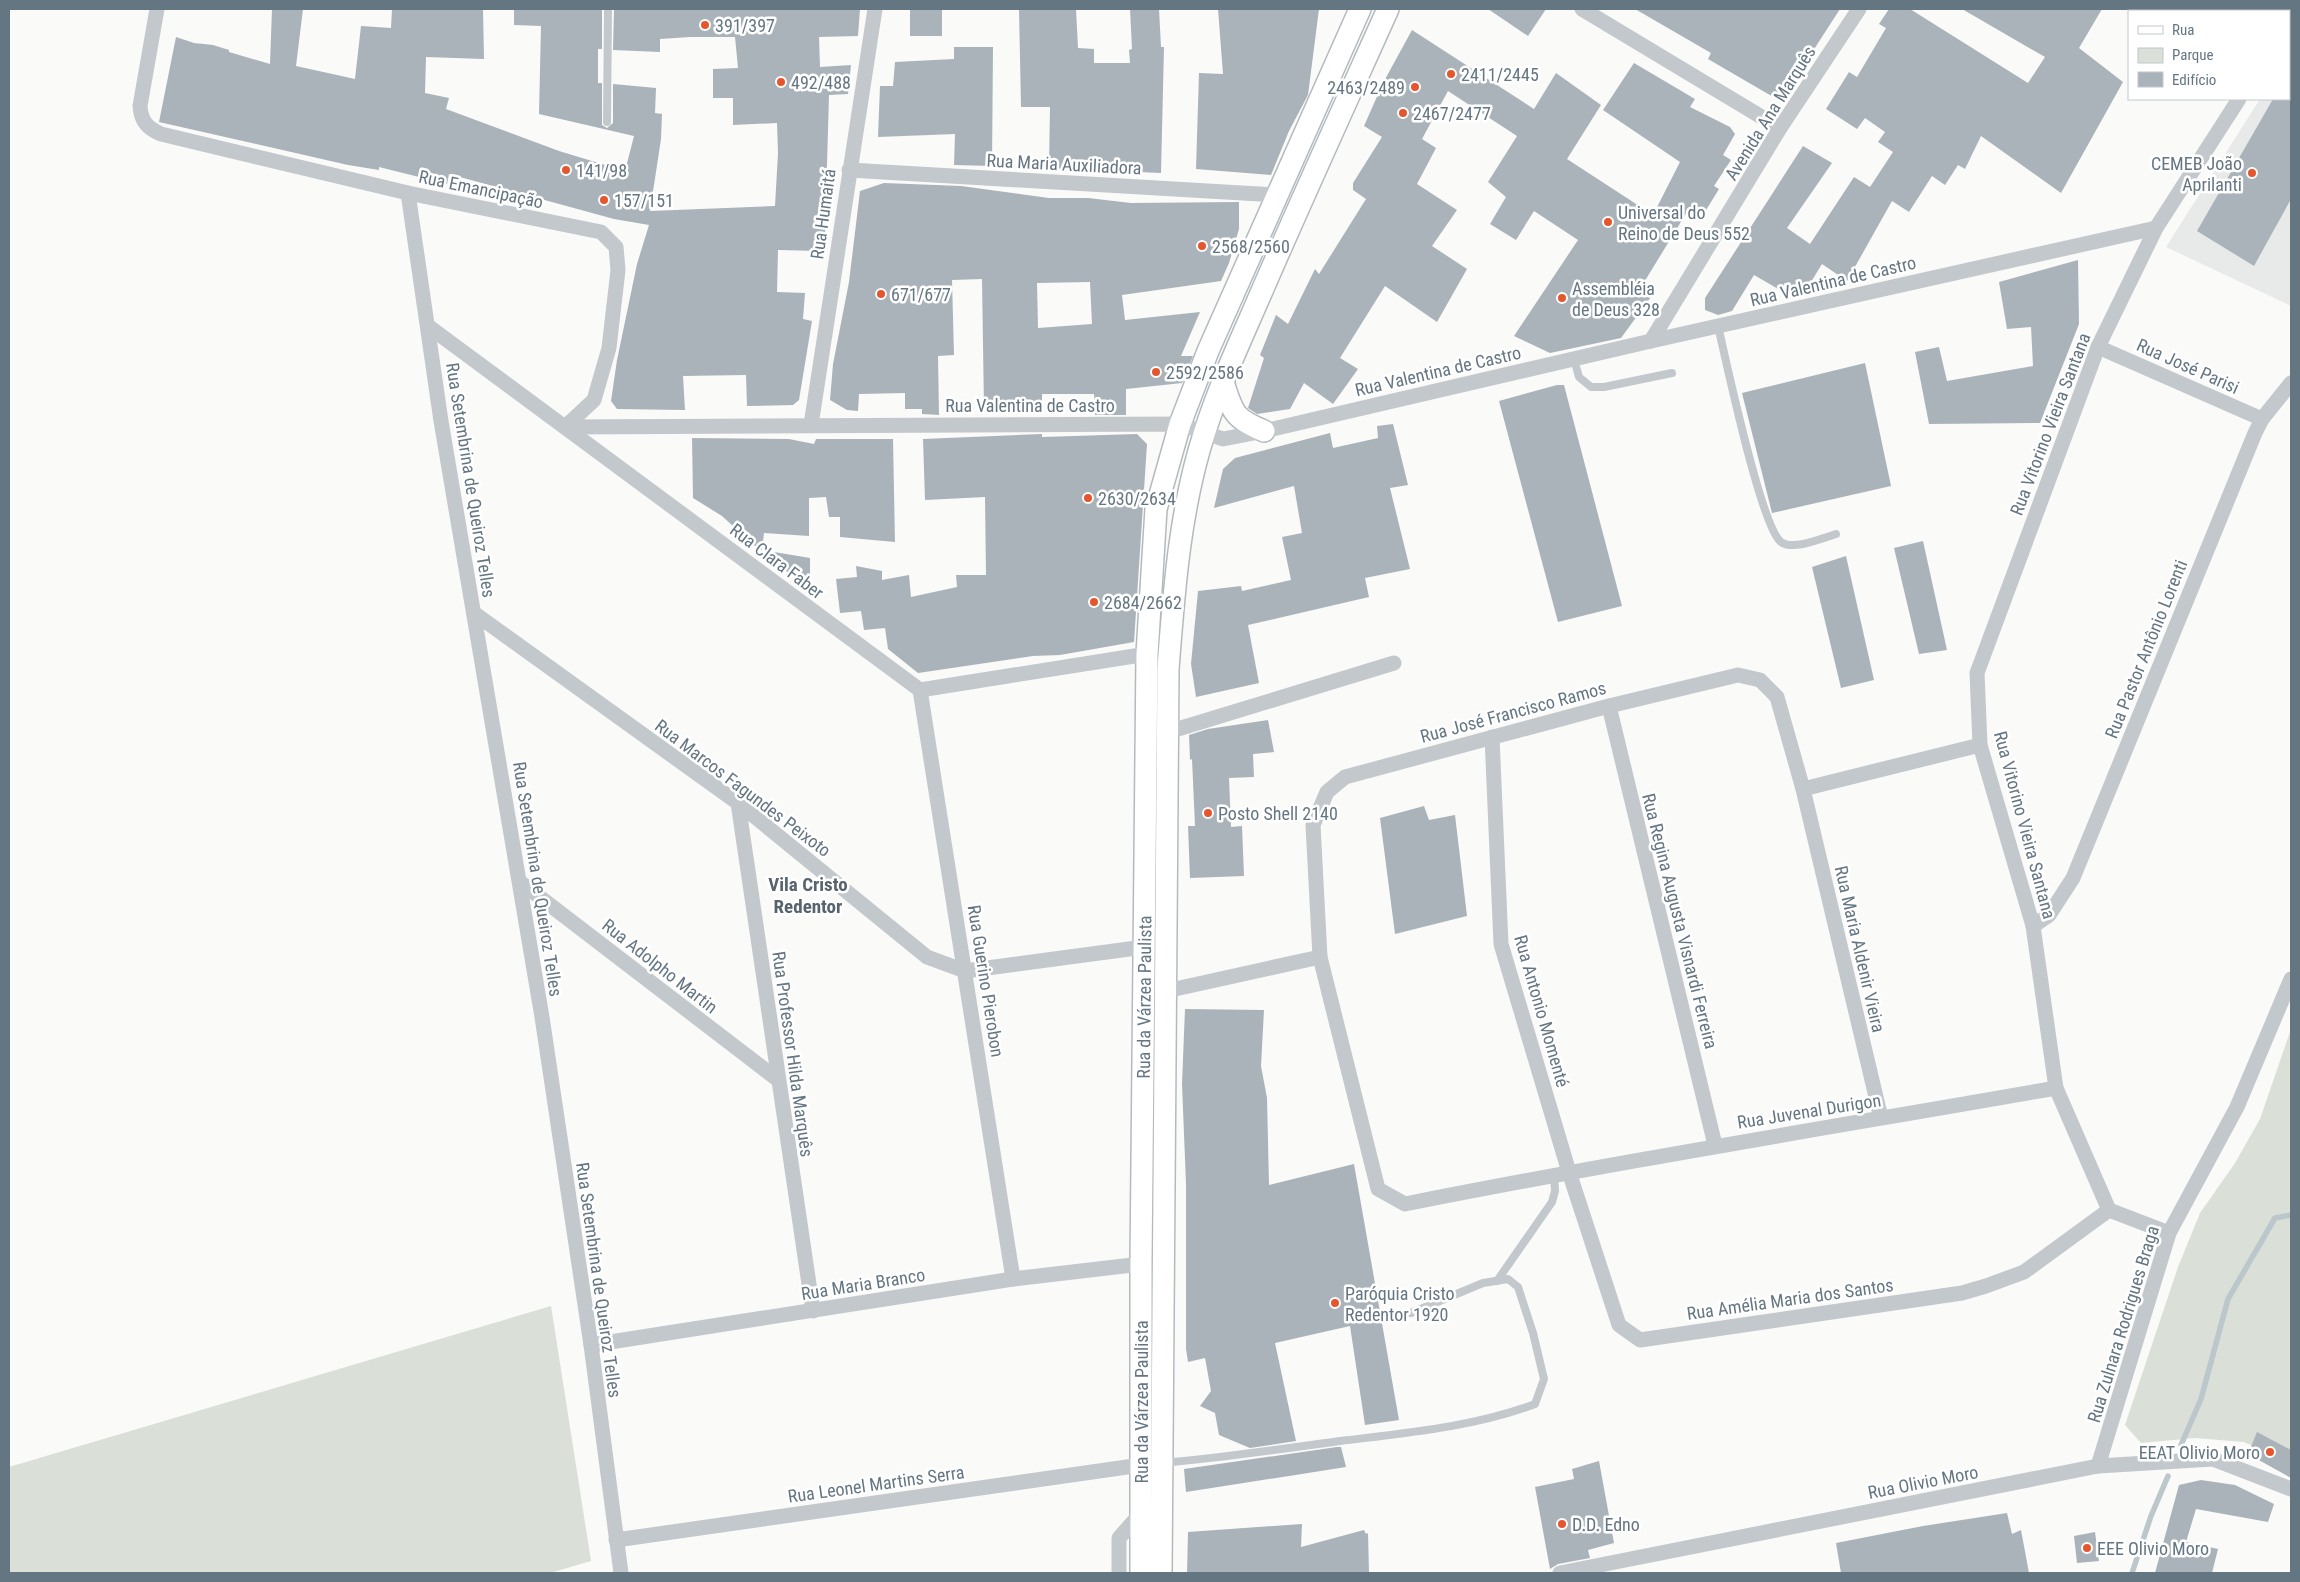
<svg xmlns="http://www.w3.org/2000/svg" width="2300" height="1582" viewBox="0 0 2300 1582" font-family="'Roboto Condensed',sans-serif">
  <rect width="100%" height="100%" fill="#fafaf8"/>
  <polygon fill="#e8e9e9" points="2291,50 2291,306 2166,247 2260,99 2289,99 2289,54"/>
  <g fill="#dadfd7">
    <polygon points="2291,1029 2291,1456 2287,1461 2244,1442 2195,1438 2141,1443 2125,1425 2178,1267 2200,1213 2235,1163 2260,1119"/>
    <polygon points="551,1306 591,1561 550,1573 9,1573 9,1467"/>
  </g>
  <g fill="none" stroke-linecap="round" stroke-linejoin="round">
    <g stroke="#bbc7cb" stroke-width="5.5">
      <polyline points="2181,1445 2201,1399 2228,1299 2275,1218 2291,1215"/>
      <polyline points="2132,1573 2151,1516 2168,1476"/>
    </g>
  </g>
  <g fill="#aab3b9" fill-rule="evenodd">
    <polygon points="272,9 303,9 296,66 355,79 361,26 391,28 392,9 483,9 484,59 426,57 425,93 449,98 446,109 559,151 625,171 634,136 539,114 541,26 514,25 514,9 602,9 602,49 598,49 598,83 602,83 602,125 607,128 613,123 613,84 656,88 655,113 662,114 661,139 650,211 775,206 778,153 777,123 733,125 733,98 713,98 713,69 738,68 735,37 690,37 660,39 660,52 613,50 614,9 860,9 858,36 819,37 820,67 851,65 848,94 829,95 825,233 820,251 778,250 777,292 805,293 803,319 812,321 799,400 793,405 747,406 746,375 683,376 685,410 617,409 611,401 617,360 637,264 649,225 614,219 449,174 447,184 379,167 379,170 348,165 159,122 176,37 194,43 213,45 229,50 229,52 270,64"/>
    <rect x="910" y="9" width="32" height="27"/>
    <polygon points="1019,9 1076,9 1078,48 1094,49 1094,63 1130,63 1129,50 1132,49 1130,9 1159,9 1161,47 1164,47 1161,173 1049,168 1050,107 1021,107"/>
    <polygon points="1218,9 1319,9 1308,95 1289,131 1271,175 1196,169 1199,73 1223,74"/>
    <polygon points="1488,9 1546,9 1528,36"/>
    <polygon points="1635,9 1840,9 1789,88 1775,98 1708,59 1711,53"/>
    <polygon points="1889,9 1910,9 2028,83 2045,57 1962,9 2102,9 2079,48 2123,82 2061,193 1981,136 1965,169 1958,165 1945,185 1932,176 1909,212 1892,201 1847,281 1822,264 1803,295 1785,283 1780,290 1754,275 1732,311 1718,315 1705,310 1705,298 1803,146 1832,163 1787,228 1810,244 1854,177 1870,187 1893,152 1878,142 1885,132 1865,118 1857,129 1826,109 1849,72 1857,77 1886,28 1879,24"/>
    <polygon points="1412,30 1534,109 1556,73 1601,105 1567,159 1653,215 1680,162 1603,110 1634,63 1695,99 1690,107 1730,127 1735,134 1723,155 1731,160 1714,186 1719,189 1703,215 1690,207 1643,284 1656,290 1621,338 1550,353 1514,336 1578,240 1534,211 1516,240 1490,224 1506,197 1488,182 1517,136 1448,91 1422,139 1436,148 1417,184 1457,210 1432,246 1467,269 1437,322 1385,286 1340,358 1358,369 1333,404 1304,383 1290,409 1257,414 1248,408 1264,358 1260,355 1276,315 1288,324 1315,269 1319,274 1366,199 1353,190 1353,183 1382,137 1364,126 1383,83"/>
    <polygon points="954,47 993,47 992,166 954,165 955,134 878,137 880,86 893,86 895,62 954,59"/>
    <polygon points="2273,99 2291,99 2291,199 2254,266 2197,231"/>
    <path d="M884 183 961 186 1049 198H1088L1131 203 1239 202V229L1229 263 1221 281 1122 295 1125 320 1200 312 1181 356H1193L1182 383 1126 389V415H1095L1094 394H1042V409H984L982 279 952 280 954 355 938 356 939 415 922 414V409H905V393L859 394 858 411 847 410 830 400 833 364 849 282 860 191ZM1090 282 1092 324 1038 328 1037 283Z"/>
    <polygon points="2078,260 2079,324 2040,423 1929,424 1915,352 1939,347 1947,381 2033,366 2031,327 2007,329 1999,282"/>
    <polygon points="1865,363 1891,486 1772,513 1742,393"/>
    <polygon points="1557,385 1564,385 1622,606 1558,622 1499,401"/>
    <polygon points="1393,424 1408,485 1390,488 1410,569 1365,578 1369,597 1248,625 1259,683 1196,697 1191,664 1198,591 1241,586 1242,591 1291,580 1282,537 1302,533 1294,486 1214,508 1223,469 1235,458 1330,433 1333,448 1378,438 1377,426"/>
    <polygon points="1042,434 1042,437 1137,434 1147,444 1134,642 1060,655 1033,656 918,673 888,649 885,628 864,630 861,611 840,613 836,579 857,577 856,566 882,571 882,580 909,575 911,597 957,587 956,575 986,575 985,497 925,500 923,439"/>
    <polygon points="692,438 789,439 814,444 816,439 893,439 895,542 840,537 840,517 829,517 826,497 809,498 809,536 764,533 762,550 810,558 810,590 758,549 722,516 693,498"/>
    <polygon points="1923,541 1947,650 1919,654 1894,548"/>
    <polygon points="1846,556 1874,680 1841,688 1812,567"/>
    <polygon points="1268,720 1274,752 1253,754 1254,777 1229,778 1231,827 1242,826 1244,876 1190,878 1188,826 1195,826 1192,759 1190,760 1189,735 1208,729"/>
    <polygon points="1424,806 1429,820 1455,815 1467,916 1395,934 1380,818"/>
    <polygon points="1185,1009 1264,1010 1261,1066 1267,1098 1269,1185 1354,1164 1399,1420 1365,1425 1350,1326 1275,1343 1296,1441 1250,1448 1219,1435 1215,1413 1200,1406 1211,1391 1205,1358 1188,1362 1186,1349 1186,1184 1182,1084"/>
    <polygon points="2257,1432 2291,1450 2291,1478 2248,1454"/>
    <polygon points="1337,1447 1341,1447 1346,1467 1186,1492 1184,1469"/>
    <polygon points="1599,1461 1614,1543 1588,1550 1590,1558 1558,1564 1550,1569 1535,1487 1574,1479 1572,1469"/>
    <polygon points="2201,1480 2235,1485 2274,1504 2268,1522 2196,1509 2186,1542 2218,1549 2212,1573 2155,1573 2179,1485"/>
    <polygon points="2007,1513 2012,1534 2021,1530 2029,1573 1841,1573 1836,1543 1923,1526"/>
    <polygon points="1302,1524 1301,1547 1364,1530 1366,1534 1368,1533 1369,1573 1187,1573 1188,1532"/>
    <polygon points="2095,1532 2099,1561 2077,1563 2074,1536"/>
  </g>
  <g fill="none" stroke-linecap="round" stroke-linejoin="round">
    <g stroke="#b3babf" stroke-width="24">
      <g id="secondary">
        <path d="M1223 382C1233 413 1233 418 1264 431"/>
        <path id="s1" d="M1141 1573V1264L1147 654 1156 509 1180 424 1208 351 1360 9"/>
        <path d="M1161 1573 1168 669C1174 590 1180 507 1205 431 1221 381 1244 333 1265 284 1305 192 1347 100 1388 9"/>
      </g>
    </g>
    <g stroke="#c3c8cc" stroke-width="8">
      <polyline points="607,122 608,9"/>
      <path d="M1718 326C1726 360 1761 527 1781 542 1793 551 1823 538 1836 534"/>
      <polyline points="1574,359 1579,377 1591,387 1604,387 1672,373"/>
      <polyline points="1497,1281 1552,1202 1555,1191 1554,1174"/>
      <path d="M1162 1463C1222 1458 1281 1449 1340 1441 1405 1433 1474 1427 1535 1404L1544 1379 1533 1333 1518 1287 1508 1279 1483 1283 1411 1313"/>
    </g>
    <g stroke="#c3c8cc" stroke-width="15">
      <path d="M157 9 140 106C141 121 147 128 161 134L408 193 601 232 616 247 618 270 609 348 594 400 565 427"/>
      <polyline points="1582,9 1780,128"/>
      <polyline points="2289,23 2291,19"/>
      <polyline points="849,170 1277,195"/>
      <polyline points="408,193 441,421 542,1017 591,1345 621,1573"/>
      <polyline points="428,326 920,690 1147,654"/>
      <polyline points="1651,341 1780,128 1859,9"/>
      <polyline points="2098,347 2262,419"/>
      <polyline points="811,425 875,9"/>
      <polyline points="565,427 1180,424 1223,439 1264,431 1651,341 2156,228"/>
      <polyline points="474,613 738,803 927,957 965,971 1144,947"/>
      <polyline points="920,690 1013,1279"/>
      <polyline points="1609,706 1715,1145"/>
      <polyline points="1168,732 1394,663"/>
      <polyline points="1492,737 1501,944 1569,1172 1619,1325 1640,1340 1962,1293 1986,1286 2024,1272 2109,1210"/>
      <polyline points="1803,789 1980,745"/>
      <polyline points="738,803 813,1311"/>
      <polyline points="520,882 777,1079"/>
      <polyline points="2033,926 2049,915 2073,878 2255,433 2262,419 2291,383"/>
      <polyline points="1166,991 1320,957"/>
      <path d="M1881 1118 1803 789 1777 697 1760 680 1738 675 1609 706 1345 777 1327 792 1313 825 1320 957 1378 1189 1405 1204C1621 1161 1839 1126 2056 1088"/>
      <polyline points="2169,1233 2109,1210 2056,1088 2033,926 1980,745 1977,673 2098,347 2156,228 2239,99"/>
      <polyline points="591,1345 1013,1279 1141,1264"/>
      <polyline points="2098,1466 2169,1233 2237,1107 2291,979"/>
      <polyline points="616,1540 1141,1465"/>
      <polyline points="1119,1573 1119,1538 1141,1513"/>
      <polyline points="1560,1573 2098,1466 2213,1459 2291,1489"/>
    </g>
    <use href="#secondary" stroke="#fff" stroke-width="21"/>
  </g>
  <g fill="#e4572e" stroke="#fff" stroke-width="2">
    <circle cx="705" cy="25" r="5"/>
    <circle cx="1451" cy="74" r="5"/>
    <circle cx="781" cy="82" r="5"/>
    <circle cx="1415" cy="87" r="5"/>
    <circle cx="1403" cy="113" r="5"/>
    <circle cx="566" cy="170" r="5"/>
    <circle cx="2252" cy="173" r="5"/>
    <circle cx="604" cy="200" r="5"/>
    <circle cx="1608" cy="222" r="5"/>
    <circle cx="1202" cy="246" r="5"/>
    <circle cx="881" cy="294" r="5"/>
    <circle cx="1562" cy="298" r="5"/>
    <circle cx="1156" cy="372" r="5"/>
    <circle cx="1088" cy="498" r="5"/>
    <circle cx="1094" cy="602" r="5"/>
    <circle cx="1208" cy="813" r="5"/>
    <circle cx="1335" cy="1303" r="5"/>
    <circle cx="2270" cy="1452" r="5"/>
    <circle cx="1562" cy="1524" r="5"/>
    <circle cx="2087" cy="1548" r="5"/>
  </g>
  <g text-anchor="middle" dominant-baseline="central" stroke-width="5" stroke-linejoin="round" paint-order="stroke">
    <g font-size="18" fill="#657683" stroke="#fff" text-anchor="start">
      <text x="715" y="25">391/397</text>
      <text x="1461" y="74">2411/2445</text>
      <text x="791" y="82">492/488</text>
      <text x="1405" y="87" text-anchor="end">2463/2489</text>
      <text x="1413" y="113">2467/2477</text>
      <text x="2242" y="163" text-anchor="end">CEMEB João<tspan x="2242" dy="21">Aprilanti</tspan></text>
      <text x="576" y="170">141/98</text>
      <text x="614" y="200">157/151</text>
      <text x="1618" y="212">Universal do<tspan x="1618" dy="21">Reino de Deus 552</tspan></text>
      <text x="1212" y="246">2568/2560</text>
      <text x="1572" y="288">Assembléia<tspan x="1572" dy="21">de Deus 328</tspan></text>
      <text x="891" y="294">671/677</text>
      <text x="1166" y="372">2592/2586</text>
      <text x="1098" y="498">2630/2634</text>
      <text x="1104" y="602">2684/2662</text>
      <text x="1218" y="813">Posto Shell 2140</text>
      <text x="1345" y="1293">Paróquia Cristo<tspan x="1345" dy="21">Redentor 1920</tspan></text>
      <text x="2260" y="1452" text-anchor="end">EEAT Olivio Moro</text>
      <text x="1572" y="1524">D.D. Edno</text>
      <text x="2097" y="1548">EEE Olivio Moro</text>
    </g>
    <g font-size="18" fill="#657683" stroke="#fff">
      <text transform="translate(1770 113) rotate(-58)">Avenida Ana Marquês</text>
      <text transform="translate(1064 164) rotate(3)">Rua Maria Auxiliadora</text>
      <text transform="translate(481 189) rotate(12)">Rua Emancipação</text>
      <text transform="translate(823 214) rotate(-82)">Rua Humaitá</text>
      <text transform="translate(1833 281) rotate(-13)">Rua Valentina de Castro</text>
      <text transform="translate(2188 366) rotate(24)">Rua José Parisi</text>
      <text transform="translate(1438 371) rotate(-13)">Rua Valentina de Castro</text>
      <text x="1030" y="405">Rua Valentina de Castro</text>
      <text transform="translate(2050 424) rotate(-69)">Rua Vitorino Vieira Santana</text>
      <text transform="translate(471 480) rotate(81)">Rua Setembrina de Queiroz Telles</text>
      <text transform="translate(777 561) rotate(37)">Rua Clara Faber</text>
      <text transform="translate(2146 649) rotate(-68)">Rua Pastor Antônio Lorenti</text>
      <text transform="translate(1513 712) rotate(-15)">Rua José Francisco Ramos</text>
      <text transform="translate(743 788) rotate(37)">Rua Marcos Fagundes Peixoto</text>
      <text transform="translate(2025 825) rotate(75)">Rua Vitorino Vieira Santana</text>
      <text transform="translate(538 879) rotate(81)">Rua Setembrina de Queiroz Telles</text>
      <text transform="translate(1680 921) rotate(76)">Rua Regina Augusta Visnardi Ferreira</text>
      <text transform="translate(1860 949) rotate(77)">Rua Maria Aldenir Vieira</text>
      <text transform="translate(660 966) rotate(38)">Rua Adolpho Martin</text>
      <text transform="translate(986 981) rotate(81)">Rua Guerino Pierobon</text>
      <text stroke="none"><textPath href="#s1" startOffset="576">Rua da Várzea Paulista</textPath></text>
      <text transform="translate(1542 1011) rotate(74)">Rua Antonio Momenté</text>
      <text transform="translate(793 1054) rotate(82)">Rua Professor Hilda Marquês</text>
      <text transform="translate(1809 1111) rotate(-9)">Rua Juvenal Durigon</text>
      <text transform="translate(599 1280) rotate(82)">Rua Setembrina de Queiroz Telles</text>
      <text transform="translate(863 1284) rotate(-9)">Rua Maria Branco</text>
      <text transform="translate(1790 1299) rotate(-8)">Rua Amélia Maria dos Santos</text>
      <text transform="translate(2123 1324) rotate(-73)">Rua Zulnara Rodrigues Braga</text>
      <text transform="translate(1141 1402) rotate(-90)">Rua da Várzea Paulista</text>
      <text transform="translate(1923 1482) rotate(-11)">Rua Olivio Moro</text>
      <text transform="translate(876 1484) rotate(-8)">Rua Leonel Martins Serra</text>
    </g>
    <g font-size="19" font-weight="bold" fill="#57646e" stroke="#fff">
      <text x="808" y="884">Vila Cristo<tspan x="808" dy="22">Redentor</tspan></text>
    </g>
  </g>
  <rect width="2300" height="1582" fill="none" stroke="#657683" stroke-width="20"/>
  <rect x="2128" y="10" width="162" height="90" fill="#ffffff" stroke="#c1c8cd"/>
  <rect x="2138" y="26" width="25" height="8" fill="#ffffff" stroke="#c1c8cd"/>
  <text x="2172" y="35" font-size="15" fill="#657683">Rua</text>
  <rect x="2138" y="48" width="25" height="15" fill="#dadfd7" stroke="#c1c8cd"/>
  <text x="2172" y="60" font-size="15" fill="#657683">Parque</text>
  <rect x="2138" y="72" width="25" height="15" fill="#aab3b9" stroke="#c1c8cd"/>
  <text x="2172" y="85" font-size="15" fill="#657683">Edifício</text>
</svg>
